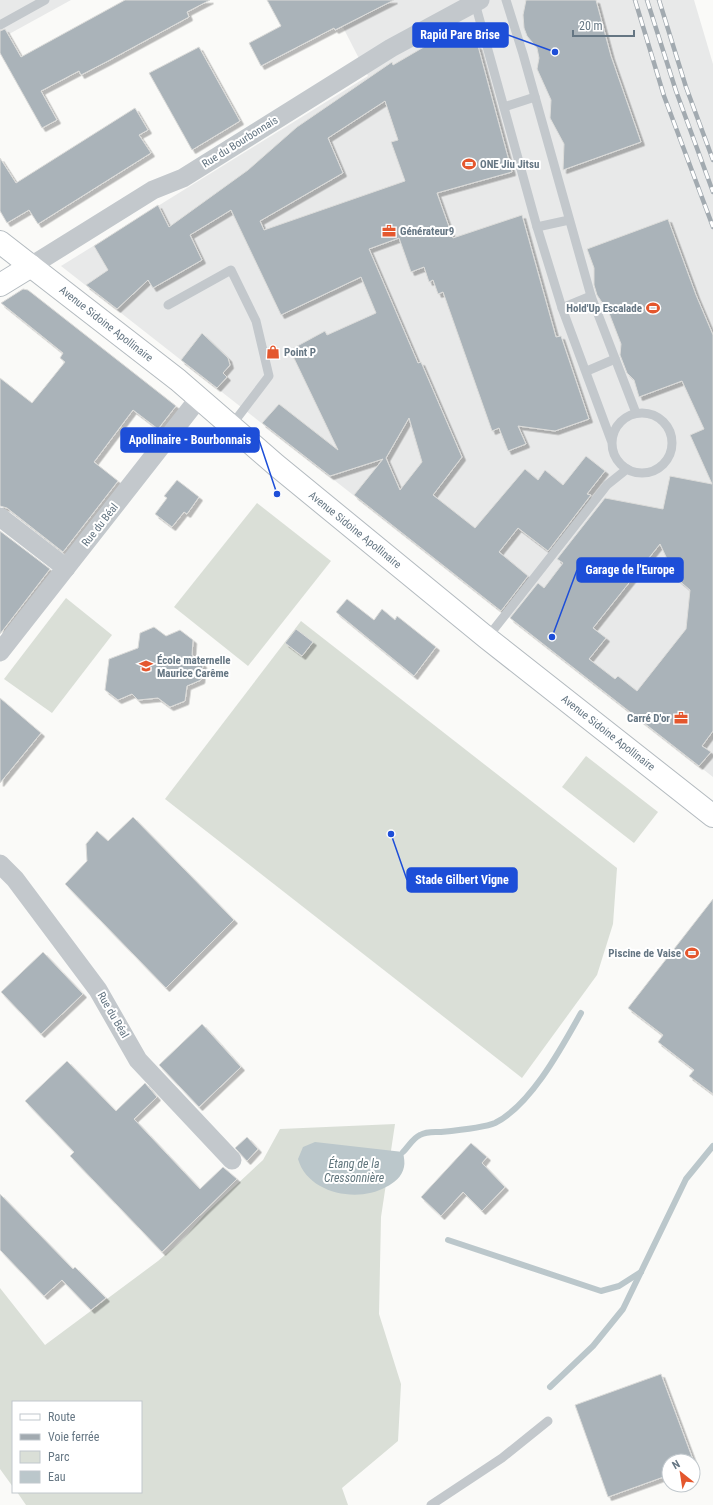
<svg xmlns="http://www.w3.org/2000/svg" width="713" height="1505" viewBox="0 0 713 1505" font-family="'Roboto Condensed',sans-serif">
  <defs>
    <filter id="shadow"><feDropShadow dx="3.5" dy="3.5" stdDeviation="0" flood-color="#0004"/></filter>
  </defs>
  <rect width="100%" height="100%" fill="#fafaf8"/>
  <g fill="#e8e9e9">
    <polygon points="0,0 71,0 0,39"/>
    <polygon points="329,0 694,0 713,64 713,777 61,266 368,76"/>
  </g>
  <g fill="#dadfd7">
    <polygon points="257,503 331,561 248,666 174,607"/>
    <polygon points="66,598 112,635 52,713 4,679"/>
    <polygon points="301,621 617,868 613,924 597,975 522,1078 165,799"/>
    <polygon points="586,756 658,812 634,843 562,787"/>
    <polygon points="395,1124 381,1217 379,1314 401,1384 398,1441 342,1488 348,1505 26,1505 17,1492 141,1492 141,1402 13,1402 13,1487 0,1469 0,1288 45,1345 158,1261 183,1239 206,1213 263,1160 280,1129"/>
  </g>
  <path fill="#bbc7cb" d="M315 1142 403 1152C404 1157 405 1163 404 1167 402 1177 394 1183 386 1187 358 1203 308 1194 298 1159L303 1147Z"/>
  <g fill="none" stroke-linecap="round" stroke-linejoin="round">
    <g stroke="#bbc7cb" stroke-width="6">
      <path d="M403 1152C408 1147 413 1138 420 1135 427 1131 433 1132 441 1132 451 1131 486 1127 495 1123 531 1105 562 1047 581 1013"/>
      <polyline points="448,1240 601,1291 619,1286 641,1272"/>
      <polyline points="550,1387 593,1346 623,1309 686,1179 713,1146"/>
    </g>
  </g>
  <g fill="#aab3b9" stroke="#dcdcda" fill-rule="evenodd" filter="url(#shadow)">
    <polygon points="125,0 210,0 187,12 189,17 108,61 81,75 79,71 41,91 57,120 42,128 0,53 0,31 5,29 21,57"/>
    <polygon points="267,0 394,0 335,30 334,28 261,66 249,43 281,26"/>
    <polygon points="526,0 596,0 611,56 641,142 563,170 564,144 550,118 551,100 537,69 539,58 537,48 527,36 524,28 523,15"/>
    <path d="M450 36 467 40 478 46 512 172 437 193 453 238 522 215 556 337 561 336 589 419 555 431 518 426 526 444 508 451 499 428 492 431 443 292 438 294 433 280 429 282 424 267 411 272 399 238 369 249 418 363 421 362 462 457 433 495 475 528 525 469 538 480 545 470 563 485 586 456 605 471 587 494 591 495 548 551 518 528 499 552 528 576 501 611 354 495 383 459 330 476 262 423 279 404 338 450 290 350 325 331 327 335 376 313 361 277 281 315 231 210 190 235 202 260 153 288 148 280 117 309 86 285 108 270 94 246 158 205 169 227 248 170 297 127 392 62 393 65 441 37ZM385 101 398 140 391 142 405 181 264 230 260 221 343 173 328 138ZM409 418 422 462 400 490 386 458Z"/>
    <polygon points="199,47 240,121 192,150 149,73"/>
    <polygon points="135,108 148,130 139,135 151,153 38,224 29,210 7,223 0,211 0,158 16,183"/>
    <path d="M668 219 696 295 713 335V731L702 746 711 752 699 766 510 618 538 583 544 588 563 563 557 559 605 498 663 509 670 476 712 484 690 435 704 429 682 381 639 397 634 380 627 373 620 355 621 344 609 313 597 295 594 285V268L587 249ZM660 544 676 578 690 590 686 629 637 691 618 676 615 679 589 659 606 638 593 628Z"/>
    <polygon points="23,289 28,290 176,406 158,429 133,410 94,462 118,481 63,552 7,508 0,506 0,378 32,403 65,362 60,358 63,353 1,303"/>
    <polygon points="202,333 228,358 230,365 223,373 227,377 217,388 181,360"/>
    <polygon points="177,480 199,497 187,514 184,512 172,527 155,514 167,498 164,496"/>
    <polygon points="0,531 50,569 0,634"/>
    <polygon points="347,599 374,620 382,609 395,620 397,616 436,647 414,676 336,612"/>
    <polygon points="154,627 166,636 180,630 193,640 192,655 203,664 201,680 187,686 185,701 170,707 158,698 138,700 132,694 118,700 105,690 109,659 138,648 140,633"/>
    <polygon points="296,629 313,642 302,656 285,643"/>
    <polygon points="0,698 41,733 0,783"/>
    <polygon points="133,817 234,920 166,988 65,884 87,861 86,844 97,831 108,841"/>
    <polygon points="713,899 713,1094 689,1076 694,1070 658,1042 663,1035 628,1008"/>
    <polygon points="43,952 83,994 41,1034 1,992"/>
    <polygon points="202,1024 241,1067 199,1107 159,1065"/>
    <polygon points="67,1061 116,1111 145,1083 157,1097 134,1119 200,1189 223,1167 237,1179 162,1252 70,1156 74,1152 25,1101"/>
    <polygon points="247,1137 258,1149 247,1161 235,1148"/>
    <polygon points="471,1143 487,1157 482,1163 505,1187 482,1211 463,1192 441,1216 421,1197"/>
    <polygon points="0,1194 73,1269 75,1267 106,1298 91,1310 62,1280 44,1296 0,1250"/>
    <polygon points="661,1374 695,1465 693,1466 693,1461 669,1461 669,1475 608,1497 575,1405"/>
  </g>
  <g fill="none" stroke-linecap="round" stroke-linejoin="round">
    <g stroke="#b3babf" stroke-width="24">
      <g id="secondary">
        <polyline points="0,242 178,380 276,465 487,638 713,816"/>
        <polyline points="0,285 31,266"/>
      </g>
    </g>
    <g stroke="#c3c8cc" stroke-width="9">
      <polyline points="506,0 523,54 591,296 636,413"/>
      <polyline points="475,3 537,227 562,308 611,440"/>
      <polyline points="0,25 45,0"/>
      <polyline points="504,107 535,97"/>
      <polyline points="537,227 569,220"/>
      <polyline points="168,305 231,270 256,321 269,376 231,426"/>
      <polyline points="562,308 591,296"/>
      <polyline points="587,371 615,359"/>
      <circle cx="642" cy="443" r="30"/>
      <polyline points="487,638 607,485 627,469"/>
      <polyline points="431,1505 502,1458 548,1421"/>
    </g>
    <g stroke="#c3c8cc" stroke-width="19">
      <polyline points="31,266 153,190 183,178 391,48 480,0"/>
      <polyline points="0,517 66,568"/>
      <polyline points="0,652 199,398"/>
      <polyline points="0,864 15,879 98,990 138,1060 232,1160"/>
    </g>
    <use href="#secondary" stroke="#fff" stroke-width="22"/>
    <g stroke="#a2aab0" stroke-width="4.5">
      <g id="rail">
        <polyline points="635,0 664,96 713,227"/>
        <polyline points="647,0 676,91 713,192"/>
        <polyline points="659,0 686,87 713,160"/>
      </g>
    </g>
    <use href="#rail" stroke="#fff" stroke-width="3" stroke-dasharray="9" stroke-linecap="butt"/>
  </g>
  <defs>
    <g id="stadium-bare" transform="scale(1.08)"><path d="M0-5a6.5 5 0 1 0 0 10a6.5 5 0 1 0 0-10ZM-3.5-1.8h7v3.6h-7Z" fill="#e4572e" stroke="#fff" stroke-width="2.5" paint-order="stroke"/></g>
    <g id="office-bare" transform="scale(1.08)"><path d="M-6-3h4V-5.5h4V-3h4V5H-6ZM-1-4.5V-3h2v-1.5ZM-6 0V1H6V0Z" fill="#e4572e" stroke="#fff" stroke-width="2.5" paint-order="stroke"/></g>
    <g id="shop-bare" transform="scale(1.08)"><path d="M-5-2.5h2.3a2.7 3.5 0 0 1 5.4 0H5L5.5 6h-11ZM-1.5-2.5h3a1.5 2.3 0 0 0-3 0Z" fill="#e4572e" stroke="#fff" stroke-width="2.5" paint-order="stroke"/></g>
    <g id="school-bare" transform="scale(1.08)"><path d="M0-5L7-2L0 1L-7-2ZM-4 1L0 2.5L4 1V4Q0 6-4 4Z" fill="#e4572e" stroke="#fff" stroke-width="2.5" paint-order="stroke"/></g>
  </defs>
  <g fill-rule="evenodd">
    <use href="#stadium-bare" x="469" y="164"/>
    <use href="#office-bare" x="389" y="231"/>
    <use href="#stadium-bare" x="653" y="308"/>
    <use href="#shop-bare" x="273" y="352"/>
    <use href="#school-bare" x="146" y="666"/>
    <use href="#office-bare" x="681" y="718"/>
    <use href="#stadium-bare" x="692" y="953"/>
  </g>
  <g text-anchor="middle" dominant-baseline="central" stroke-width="4" stroke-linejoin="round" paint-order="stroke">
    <g font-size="11" fill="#657683" stroke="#fff">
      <text transform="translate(240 142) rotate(-32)">Rue du Bourbonnais</text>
      <text transform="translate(106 324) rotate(38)">Avenue Sidoine Apollinaire</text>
      <text transform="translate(100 525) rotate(-52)">Rue du Béal</text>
      <text transform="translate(355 530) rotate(39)">Avenue Sidoine Apollinaire</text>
      <text transform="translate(608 733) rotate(38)">Avenue Sidoine Apollinaire</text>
      <text transform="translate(113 1015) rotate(60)">Rue du Béal</text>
    </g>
    <g font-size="11" font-weight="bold" fill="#657683" stroke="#fff" text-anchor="start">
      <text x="480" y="164">ONE Jiu Jitsu</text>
      <text x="400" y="231">Générateur9</text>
      <text x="642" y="308" text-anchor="end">Hold'Up Escalade</text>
      <text x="284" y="352">Point P</text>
      <text x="157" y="660">École maternelle<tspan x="157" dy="13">Maurice Carême</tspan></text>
      <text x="670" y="718" text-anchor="end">Carré D'or</text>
      <text x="681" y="953" text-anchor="end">Piscine de Vaise</text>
    </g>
    <g font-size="12" font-style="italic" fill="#60757c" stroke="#fff">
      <text x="354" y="1164">Étang de la<tspan x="354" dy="14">Cressonnière</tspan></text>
    </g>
  </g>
  <path fill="none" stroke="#1d4ed8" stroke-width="1.5" d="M555 52L508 35M277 494L259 440M552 637L577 570M391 834L407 880"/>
  <g fill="#1d4ed8" stroke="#fff" stroke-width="1.5">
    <circle cx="555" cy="52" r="4"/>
    <circle cx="277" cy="494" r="4"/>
    <circle cx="552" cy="637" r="4"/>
    <circle cx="391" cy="834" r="4"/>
  </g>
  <g fill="#1d4ed8" stroke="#1d4ed8" stroke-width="1.5">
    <rect x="413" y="23" width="95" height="24" rx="4"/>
    <rect x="121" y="428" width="138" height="24" rx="4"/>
    <rect x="577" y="558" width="106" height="24" rx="4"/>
    <rect x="407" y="868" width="110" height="24" rx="4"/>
  </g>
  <g font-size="12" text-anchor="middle" font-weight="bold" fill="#fff">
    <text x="460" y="39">Rapid Pare Brise</text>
    <text x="190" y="444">Apollinaire - Bourbonnais</text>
    <text x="630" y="574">Garage de l'Europe</text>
    <text x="462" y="884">Stade Gilbert Vigne</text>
  </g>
  <rect x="12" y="1401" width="130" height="92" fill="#ffffff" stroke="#c1c8cd"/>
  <rect x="20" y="1414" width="20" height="6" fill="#ffffff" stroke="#c1c8cd"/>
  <text x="48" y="1421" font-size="12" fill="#657683">Route</text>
  <rect x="20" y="1434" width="20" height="6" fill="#a2aab0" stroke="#c1c8cd"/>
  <text x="48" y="1441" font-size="12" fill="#657683">Voie ferrée</text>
  <rect x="20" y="1451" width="20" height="12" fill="#dadfd7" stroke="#c1c8cd"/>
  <text x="48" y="1461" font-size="12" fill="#657683">Parc</text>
  <rect x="20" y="1471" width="20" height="12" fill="#bbc7cb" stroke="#c1c8cd"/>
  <text x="48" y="1481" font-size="12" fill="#657683">Eau</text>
  <g transform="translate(681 1473) rotate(330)"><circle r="19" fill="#ffffff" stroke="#c1c8cd"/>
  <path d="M0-3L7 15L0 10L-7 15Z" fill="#e4572e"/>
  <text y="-6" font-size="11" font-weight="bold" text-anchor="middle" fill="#657683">N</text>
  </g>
  <path d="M573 30v6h61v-6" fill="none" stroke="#657683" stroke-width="2"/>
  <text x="579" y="30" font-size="12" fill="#657683" stroke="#ffffff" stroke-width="3" paint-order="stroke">20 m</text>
</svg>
